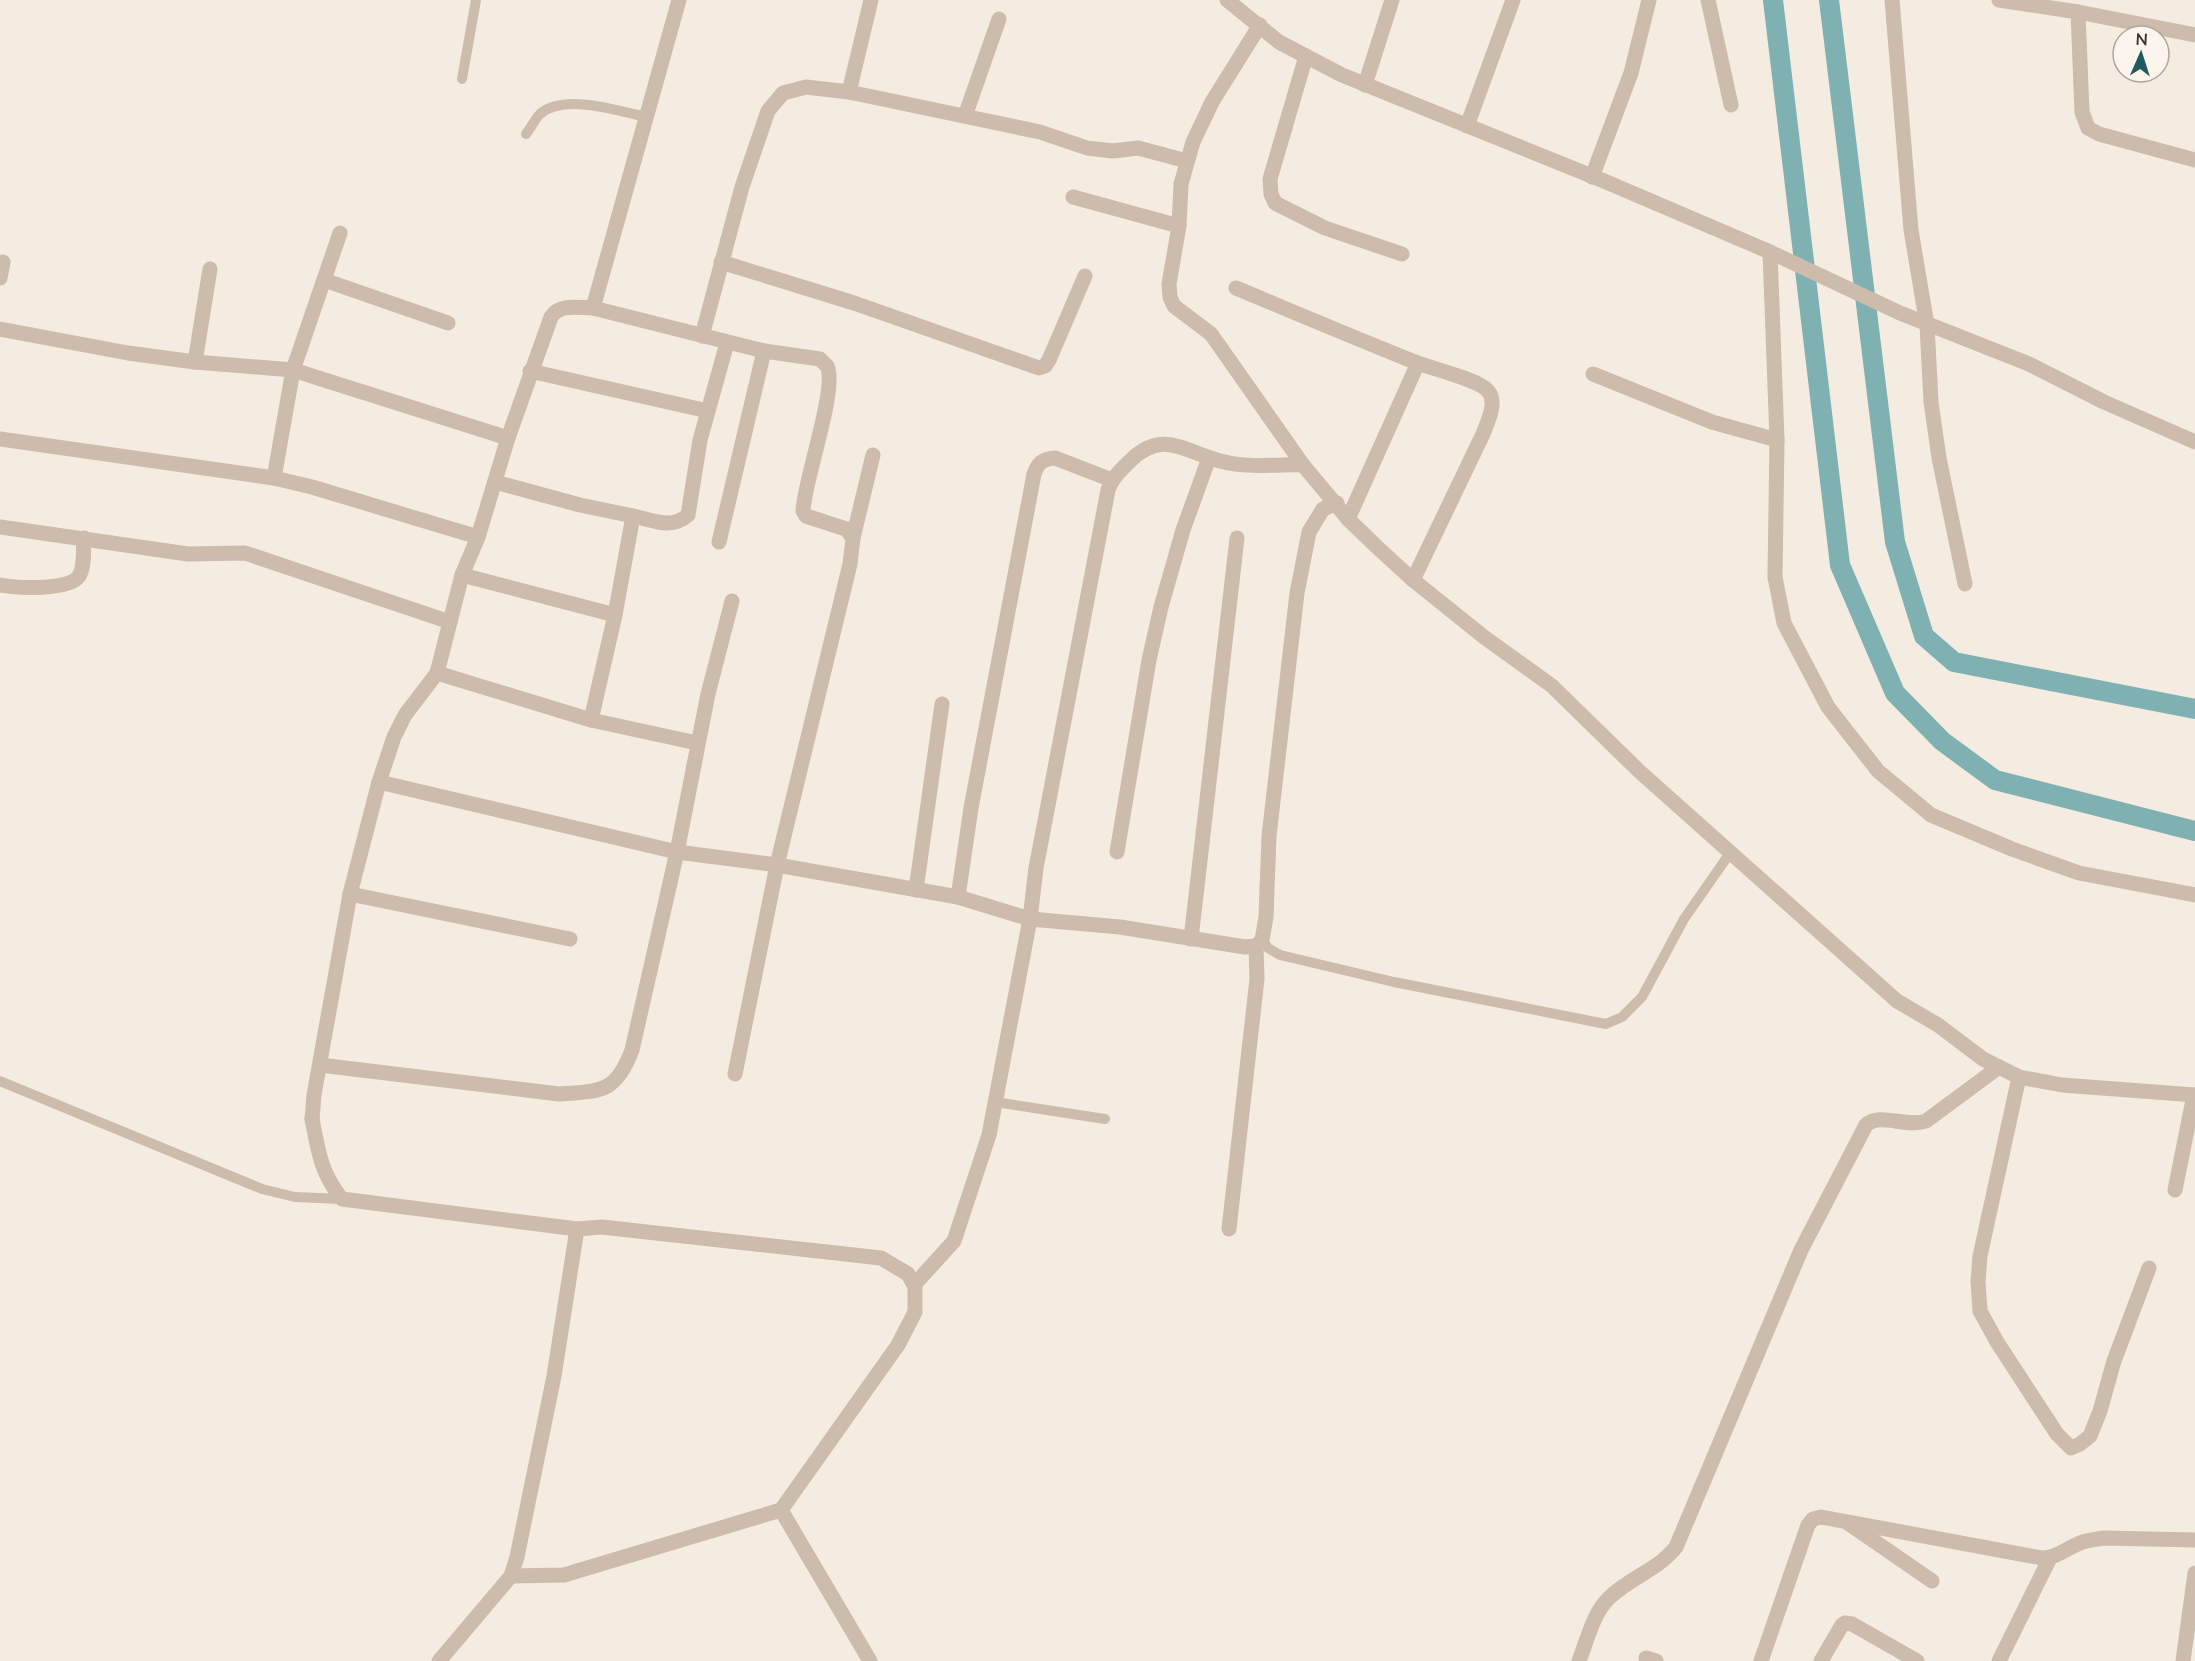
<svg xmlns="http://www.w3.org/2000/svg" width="2195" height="1661" viewBox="0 0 2195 1661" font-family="Lato,sans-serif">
  <rect width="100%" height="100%" fill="#f4ebe1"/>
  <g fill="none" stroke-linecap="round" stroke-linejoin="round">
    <g stroke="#7fb0b2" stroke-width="20">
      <polyline points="1773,0 1840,565 1895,693 1942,741 1995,780 2195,831"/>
      <polyline points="1829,0 1895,542 1924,636 1954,662 2195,709"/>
    </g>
    <g stroke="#cdbbac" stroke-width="10">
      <polyline points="462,79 476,0"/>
      <path d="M526 134C531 128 535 119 540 114 564 93 619 111 646 117"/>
      <polyline points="1262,940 1268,948 1280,955 1394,982 1606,1024 1622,1017 1642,997 1684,919 1730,853"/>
      <polyline points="0,1081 262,1189 295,1197 342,1199"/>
      <polyline points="995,1102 1105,1119"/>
    </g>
    <g stroke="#cdbbac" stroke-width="15">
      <polyline points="871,0 849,92 1040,132 1087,148 1113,151 1138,148 1187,161"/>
      <polyline points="1227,0 1279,42 1342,75 1604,181 1770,252 1900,313 2029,364 2104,402 2195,442"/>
      <polyline points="1708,0 1731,105"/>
      <polyline points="1892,0 1911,230 1927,325 1931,402 1939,458 1965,584"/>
      <polyline points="1999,0 2078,12 2082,112 2088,128 2099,134 2195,160"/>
      <polyline points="2078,12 2195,35"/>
      <polyline points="1306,56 1270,179 1271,194 1275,203 1325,228 1402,254"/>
      <polyline points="1365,85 1392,0"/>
      <polyline points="965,116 999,19"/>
      <polyline points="1467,126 1513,0"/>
      <polyline points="1592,177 1631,73 1649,0"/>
      <polyline points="1073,197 1179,226"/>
      <polyline points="1770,252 1777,440 1775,577 1784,623 1828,707 1878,771 1931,815 2012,849 2079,873 2195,895"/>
      <polyline points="721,262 854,303 1039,368 1045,366 1049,360 1085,276"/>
      <polyline points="0,278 3,262"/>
      <polyline points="324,280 448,323"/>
      <path d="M1236 288C1296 313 1355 338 1415 362 1432 369 1478 379 1488 391 1498 402 1487 423 1483 434L1413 580"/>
      <path d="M593 308 764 351 820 359C823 362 825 364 827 366 838 387 804 481 803 511L806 516 846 529 853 538 850 564 777 865 735 1074"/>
      <polyline points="0,329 128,353 195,362 293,370 508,438"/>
      <polyline points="702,336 742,187 768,111 783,93 806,87 849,92"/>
      <polyline points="195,362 210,269"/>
      <polyline points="530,371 708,411"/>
      <polyline points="1593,374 1712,422 1777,440"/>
      <polyline points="0,439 274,478 312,487 478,537"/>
      <polyline points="274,478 293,370 340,233"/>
      <polyline points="495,482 580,505 633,516 615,615 591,720"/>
      <path d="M633 516C653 520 671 530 688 515L700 440 727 343"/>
      <polyline points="1348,519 1418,363"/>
      <polyline points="0,527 188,554 245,553 450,622"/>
      <polyline points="853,538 873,455"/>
      <polyline points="719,542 764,351"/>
      <polyline points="462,575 615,615"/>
      <path d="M0 585C16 588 70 591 79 576 85 567 83 549 84 538"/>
      <polyline points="437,673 591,720 697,743"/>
      <polyline points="1117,852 1149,660 1161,607 1183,530 1209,458"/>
      <polyline points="916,890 942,704"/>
      <polyline points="350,894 570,939"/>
      <path d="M958 897 971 808 1034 474C1038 463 1042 459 1055 458L1112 480"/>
      <polyline points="1191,939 1237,538"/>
      <path d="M320 1065 559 1094C601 1091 616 1093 632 1050L677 852 708 694 732 601"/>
      <polyline points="2019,1077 1980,1256 1978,1282 1980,1311 1997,1342 2057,1434 2071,1448 2080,1444 2090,1436 2100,1411 2114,1361 2149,1268"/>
      <path d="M312 1119C318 1150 321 1174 342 1199L577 1229 602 1227 881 1258 908 1274 915 1287V1312L898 1345 781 1510 870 1661"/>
      <polyline points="2175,1190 2194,1095"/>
      <polyline points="1229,1229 1257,979 1256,946"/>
      <path d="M914 1285 954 1241 989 1135 1030 919 1036 868 1108 490C1112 478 1121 470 1130 461 1165 426 1189 456 1229 463 1254 468 1278 464 1303 465"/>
      <polyline points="1848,1523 1932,1581"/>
      <polyline points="511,1576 564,1575 781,1510"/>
      <polyline points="1646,1658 1656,1661"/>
      <polyline points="439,1661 511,1576 517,1557 554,1376 577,1229"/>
      <path d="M1579 1661C1587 1641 1593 1613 1609 1598 1629 1578 1658 1570 1676 1547L1801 1250 1866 1125C1880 1112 1906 1128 1926 1121L1999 1067"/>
      <path d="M1761 1661 1808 1525 1813 1519 1821 1517 2042 1558C2057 1558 2067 1548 2080 1543 2088 1540 2096 1539 2104 1538L2195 1540"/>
      <polyline points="1821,1661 1842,1625 1845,1623 1852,1624 1917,1661"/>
      <polyline points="1999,1661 2050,1558"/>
    </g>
    <g stroke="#cdbbac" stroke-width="15">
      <polyline points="1260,25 1212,102 1193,142 1181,184 1179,226 1169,284 1170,297 1174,306 1211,334 1303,465 1348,519 1377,547 1413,580 1484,637 1552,686 1639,771 1897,1001 1938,1025 1983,1059 2019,1077 2062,1085 2195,1095"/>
      <polyline points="379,782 677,852 777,865 958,897 1030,919 1120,927 1245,947 1256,946 1262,940 1266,917 1269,836 1297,593 1309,532 1323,509 1337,503"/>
      <path d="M312 1119 314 1095 350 894 379 782 394 737 405 715 437 673 462 575 478 537 508 438 551 317C560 303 578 308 593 308L679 0"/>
      <polyline points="2183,1661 2195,1573"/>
    </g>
  </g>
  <g transform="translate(2141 54) rotate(3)"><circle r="28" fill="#fbf5ee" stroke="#aea6a0" stroke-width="1.5"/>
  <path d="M0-4.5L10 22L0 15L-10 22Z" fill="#1f5a5e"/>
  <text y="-9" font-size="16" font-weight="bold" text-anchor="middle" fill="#3b302b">N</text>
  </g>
</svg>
